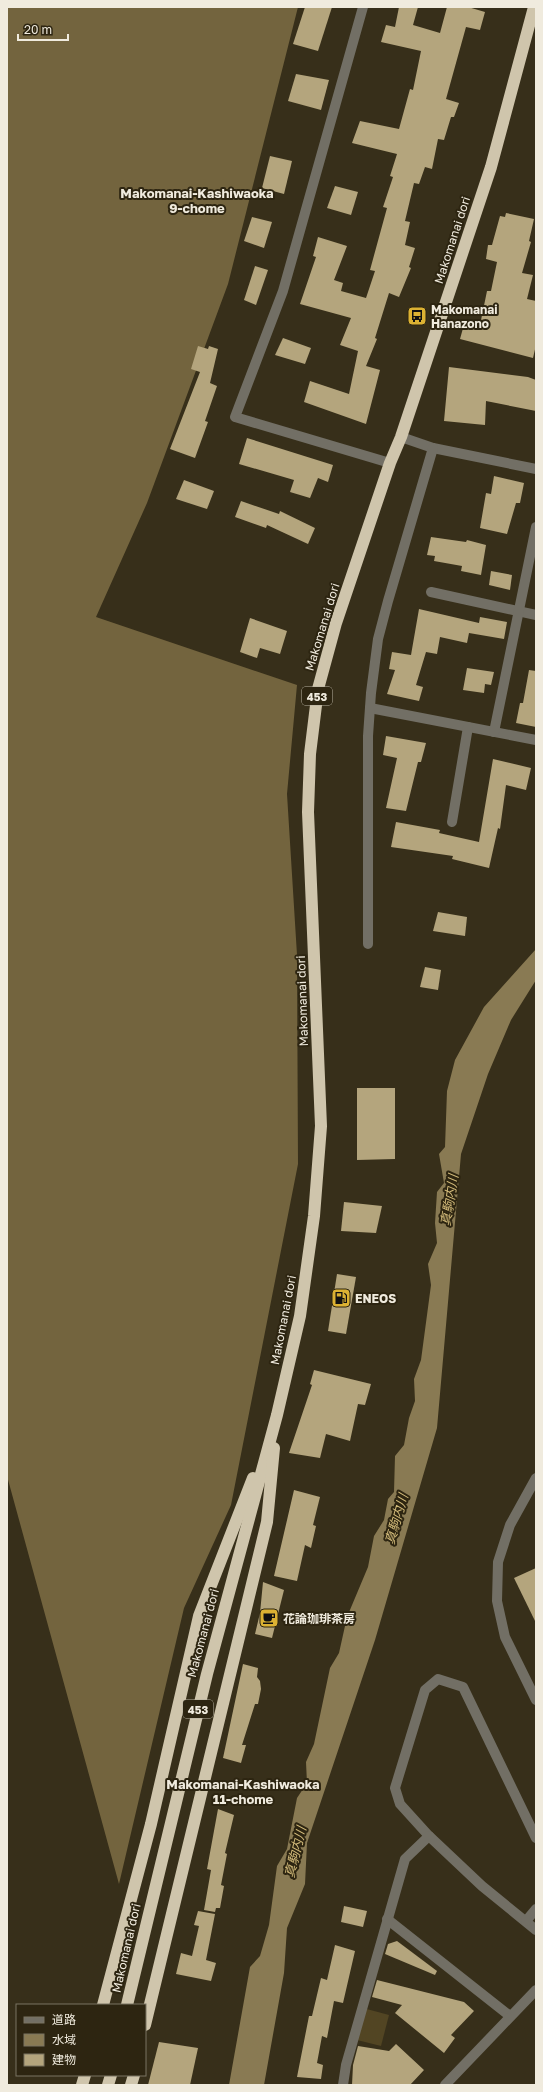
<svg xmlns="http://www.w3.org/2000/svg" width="543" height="2092" viewBox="0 0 543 2092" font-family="'Golos Text','Noto Sans JP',sans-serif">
  <rect width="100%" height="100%" fill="#372f1a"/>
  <polygon fill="#524523" points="363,2008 389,2015 381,2046 353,2039"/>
  <polygon fill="#73643e" points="7,7 298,7 228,284 147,503 96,617 297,685 287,794 297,955 298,1164 231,1505 184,1608 119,1884 7,1476"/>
  <polygon fill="#897a53" points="536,949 536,980 511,1020 488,1074 461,1154 437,1428 375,1640 307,1843 305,1884 287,1928 284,1973 264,2085 229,2085 250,1967 260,1956 269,1925 277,1866 287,1849 297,1798 307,1783 306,1762 314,1744 330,1668 339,1653 347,1617 368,1567 374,1536 384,1520 388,1499 394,1492 395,1456 404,1445 409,1418 415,1401 414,1379 421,1360 431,1285 428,1264 437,1243 435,1223 437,1192 444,1183 439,1154 445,1147 447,1091 455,1060 484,1007"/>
  <g fill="#b4a57d">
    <polygon points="305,7 332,7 318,51 293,44"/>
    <polygon points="399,7 418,7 413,25 440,33 447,7 468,7 485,12 480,30 466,27 446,99 459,103 454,117 451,117 444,140 438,139 432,169 425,167 419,184 414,183 405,221 410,222 405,245 415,248 409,267 411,268 399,297 389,293 375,338 377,339 366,366 380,370 366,424 304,402 310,381 349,394 358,351 340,345 351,318 300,304 316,257 313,256 318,237 347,246 334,280 343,283 341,291 366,298 375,271 370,270 387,208 383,207 393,177 390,176 397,154 352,143 360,121 399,129 410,89 413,90 421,51 381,42 386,25 395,27"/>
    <polygon points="296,74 329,80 321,110 288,101"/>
    <polygon points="270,156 292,161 284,194 262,188"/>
    <polygon points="335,186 358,192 351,215 327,208"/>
    <polygon points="506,213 534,219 529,241 531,242 522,273 533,275 527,299 536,301 536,345 533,358 460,339 465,321 480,325 487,291 491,291 497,262 486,259 488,245 492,245 500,216 505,217"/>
    <polygon points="252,217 272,222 264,248 244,241"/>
    <polygon points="255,266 268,270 256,305 244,300"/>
    <polygon points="283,338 311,348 305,364 275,355"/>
    <polygon points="198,346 208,349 209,346 218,349 210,383 217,386 205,421 208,422 195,458 170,449 200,372 191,369"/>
    <polygon points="449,367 528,377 536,380 536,411 486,401 485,425 444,421"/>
    <polygon points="247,438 333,465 328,482 318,478 310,498 290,492 294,480 239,464"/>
    <polygon points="494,476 524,483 520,503 516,503 507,534 480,528 486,493 491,494"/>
    <polygon points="184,480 214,491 207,509 176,499"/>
    <polygon points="241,501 279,514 280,511 315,528 308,544 267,525 266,528 235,517"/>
    <polygon points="431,537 466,542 467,540 486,545 481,575 461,571 462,566 434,561 435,556 427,555"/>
    <polygon points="491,571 512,575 510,590 489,585"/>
    <polygon points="419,609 479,623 480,617 507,622 504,639 469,633 467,643 440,637 437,654 426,652 416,685 423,687 419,701 387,694 395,670 389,669 392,652 411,655"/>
    <polygon points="250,618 287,631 280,654 260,648 257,658 240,652"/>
    <polygon points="467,668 494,672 491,685 485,684 484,693 463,690"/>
    <polygon points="529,670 536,671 536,727 516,723 520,703 523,703"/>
    <polygon points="386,736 426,743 421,762 418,762 406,811 386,808 397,758 383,755"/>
    <polygon points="493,759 531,768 526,790 506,785 500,829 498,828 489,868 452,859 453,856 391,847 396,822 440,830 439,833 479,842"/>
    <polygon points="438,912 467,917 465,936 433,931"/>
    <polygon points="425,967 441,970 438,990 420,987"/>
    <polygon points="357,1088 395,1088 395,1159 357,1160"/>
    <polygon points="344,1202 382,1206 376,1233 341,1231"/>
    <polygon points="337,1274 356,1277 346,1334 328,1331"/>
    <polygon points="314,1370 371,1384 365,1405 358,1404 350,1441 326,1434 320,1458 289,1453 312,1385 310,1384"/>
    <polygon points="294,1490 320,1497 313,1525 316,1526 311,1548 305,1545 297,1581 274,1576"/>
    <polygon points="536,1568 536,1623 514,1578"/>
    <polygon points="263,1582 284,1590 272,1638 255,1634 260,1613"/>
    <polygon points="243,1664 258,1668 257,1677 260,1681 261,1689 258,1704 255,1704 242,1745 246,1745 241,1763 223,1758"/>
    <polygon points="218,1809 234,1815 225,1853 227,1854 221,1885 224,1886 220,1908 216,1908 215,1912 204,1910 211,1870 207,1869"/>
    <polygon points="344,1906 367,1911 363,1927 341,1922"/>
    <polygon points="198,1911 215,1914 206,1960 216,1963 211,1981 176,1974 181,1953 192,1956 199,1926 194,1925"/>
    <polygon points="397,1941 437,1971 435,1975 385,1954 388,1944"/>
    <polygon points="335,1945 355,1951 343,2003 334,2001 327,2038 322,2036 317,2063 323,2065 321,2079 297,2077 309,2016 312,2016 321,1978 327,1980"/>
    <polygon points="377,1980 464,2002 474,2011 451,2035 455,2038 444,2053 395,2013 402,2005 372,1997"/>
    <polygon points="159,2042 198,2048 190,2085 148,2085"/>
    <polygon points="396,2044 424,2070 410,2085 352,2085 353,2065 358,2046 389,2051"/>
  </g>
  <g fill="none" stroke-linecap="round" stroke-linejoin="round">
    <g stroke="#726f65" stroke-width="10">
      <polyline points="363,7 283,291 235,417 390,463"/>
      <polyline points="401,437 433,448 536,469"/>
      <polyline points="431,592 536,615"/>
      <polyline points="370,708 536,740"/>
      <polyline points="494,732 536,527"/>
      <polyline points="452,822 468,727"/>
      <polyline points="368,944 368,736 371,693 378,639 388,601 433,448"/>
      <polyline points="536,1478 510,1525 498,1562 497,1601 505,1637 536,1700"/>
      <polyline points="536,1838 463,1687 438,1679 425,1690 395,1788 400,1804 429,1836 482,1886 536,1930"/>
      <polyline points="387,1919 510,2016"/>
      <polyline points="526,1921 536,1909"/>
      <polyline points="343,2085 346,2065 405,1859 429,1836"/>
      <polyline points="445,2085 536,1990"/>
    </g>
    <g stroke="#cfc5ac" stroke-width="12">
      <polyline points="103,2005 151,1824 199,1616 253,1478"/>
      <polyline points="127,2005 207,1674 277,1415 300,1316 314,1216 321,1126 308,812 310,754 318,689 336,623 390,463 401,437 491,167 534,7"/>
      <polyline points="145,2025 267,1522 274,1448"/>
      <polyline points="82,2085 85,2075"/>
      <polyline points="108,2085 111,2075"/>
      <polyline points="131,2085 134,2075"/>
    </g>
  </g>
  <defs>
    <g id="bus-square" transform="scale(1)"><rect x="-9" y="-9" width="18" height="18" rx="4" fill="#dcb233" stroke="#2d2511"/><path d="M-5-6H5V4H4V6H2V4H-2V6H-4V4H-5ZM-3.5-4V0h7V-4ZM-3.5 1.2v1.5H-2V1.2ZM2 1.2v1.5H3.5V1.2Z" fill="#111"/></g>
    <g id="fuel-square" transform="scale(1)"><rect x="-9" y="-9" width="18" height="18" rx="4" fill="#dcb233" stroke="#2d2511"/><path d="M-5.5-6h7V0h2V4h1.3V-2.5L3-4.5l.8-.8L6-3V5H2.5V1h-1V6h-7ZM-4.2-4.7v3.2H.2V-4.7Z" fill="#111"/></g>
    <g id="cafe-square" transform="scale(1)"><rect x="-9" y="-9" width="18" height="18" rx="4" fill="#dcb233" stroke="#2d2511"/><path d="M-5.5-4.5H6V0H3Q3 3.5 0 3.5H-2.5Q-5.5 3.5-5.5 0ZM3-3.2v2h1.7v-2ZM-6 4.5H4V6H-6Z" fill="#111"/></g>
  </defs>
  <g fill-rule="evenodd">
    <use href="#bus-square" x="417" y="316"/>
    <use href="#fuel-square" x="341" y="1298"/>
    <use href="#cafe-square" x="269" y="1618"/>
  </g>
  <g text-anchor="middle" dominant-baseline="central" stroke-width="4" stroke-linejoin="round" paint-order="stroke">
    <g fill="#2d2511" stroke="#b6b0a0" stroke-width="1">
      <rect x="302" y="687" width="30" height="18" rx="3"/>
      <rect x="183" y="1700" width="30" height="18" rx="3"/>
    </g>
    <g font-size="11" font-weight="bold" fill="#f0ebde">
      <text x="317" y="696">453</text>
      <text x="198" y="1709">453</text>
    </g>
    <g font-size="12" fill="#f0ebde" stroke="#2d2511">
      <text transform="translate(452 240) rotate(-72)">Makomanai dori</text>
      <text transform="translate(322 627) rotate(-73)">Makomanai dori</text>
      <text transform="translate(302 1001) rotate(-92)">Makomanai dori</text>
      <text transform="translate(283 1320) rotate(-79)">Makomanai dori</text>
      <text transform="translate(203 1633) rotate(-75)">Makomanai dori</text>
      <text transform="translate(126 1948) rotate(-77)">Makomanai dori</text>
    </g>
    <g font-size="12" font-weight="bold" fill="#f0ebde" stroke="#2d2511" text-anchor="start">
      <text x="431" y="309">Makomanai<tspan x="431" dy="14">Hanazono</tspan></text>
      <text x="355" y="1298">ENEOS</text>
      <text x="283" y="1618">花論珈琲茶房</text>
    </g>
    <g font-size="13" font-weight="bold" fill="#f0ebde" stroke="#2d2511">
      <text x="197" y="193">Makomanai-Kashiwaoka<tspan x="197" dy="15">9-chome</tspan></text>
      <text x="243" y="1784">Makomanai-Kashiwaoka<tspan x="243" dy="15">11-chome</tspan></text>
    </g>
    <g font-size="13" font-style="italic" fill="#d4bc7b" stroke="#2d2511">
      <text transform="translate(449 1200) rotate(-81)">真駒内川</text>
      <text transform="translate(396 1519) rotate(-74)">真駒内川</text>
      <text transform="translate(295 1852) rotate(-76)">真駒内川</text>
    </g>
  </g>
  <rect width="543" height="2092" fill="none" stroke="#f0ebde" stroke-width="16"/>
  <rect x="16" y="2004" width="130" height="72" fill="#2d2511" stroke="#7b7463"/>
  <rect x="24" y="2017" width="20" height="6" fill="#726f65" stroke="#7b7463"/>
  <text x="52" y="2024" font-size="12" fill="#f0ebde">道路</text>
  <rect x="24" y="2034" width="20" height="12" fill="#897a53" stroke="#7b7463"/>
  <text x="52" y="2044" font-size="12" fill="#f0ebde">水域</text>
  <rect x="24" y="2054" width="20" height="12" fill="#b4a57d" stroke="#7b7463"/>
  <text x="52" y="2064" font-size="12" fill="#f0ebde">建物</text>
  <path d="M18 34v6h50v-6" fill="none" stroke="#f0ebde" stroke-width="2"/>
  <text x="24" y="34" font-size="12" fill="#f0ebde" stroke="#2d2511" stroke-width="3" paint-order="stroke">20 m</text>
</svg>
